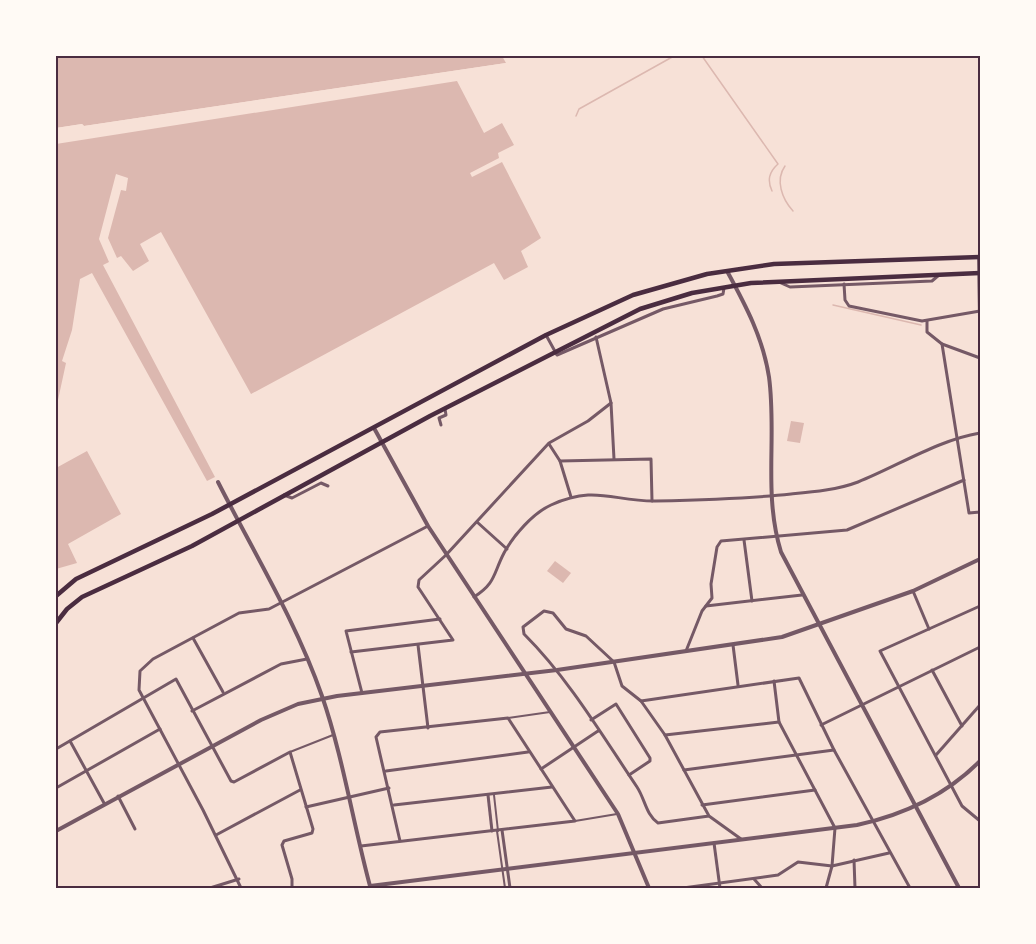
<svg xmlns="http://www.w3.org/2000/svg" width="1036" height="944" viewBox="0 0 1036 944" font-family="Overpass,sans-serif">
  <rect width="100%" height="100%" fill="#f7e1d7"/>
  <g fill="#dcb8b0">
    <polygon points="56,56 502,56 506,63 84,126 82,124 56,128"/>
    <polygon points="457,81 484,133 502,123 514,145 498,153 499,158 470,173 472,177 502,162 541,238 521,251 528,267 504,280 494,263 251,394 161,232 140,244 149,261 133,271 121,256 117,258 108,238 121,190 126,191 128,178 116,174 99,239 109,262 103,265 215,477 207,481 92,273 80,279 72,330 62,361 66,363 58,400 56,400 56,144"/>
    <polygon points="791,421 804,423 800,443 787,441"/>
    <polygon points="87,451 121,514 68,544 77,563 56,569 56,468"/>
    <polygon points="555,561 571,573 563,583 547,571"/>
  </g>
  <polygon fill="#f7e1d7" points="506,63 506,66 85,129 56,131 56,128 82,124 84,126"/>
  <g fill="none" stroke-linecap="round" stroke-linejoin="round">
    <g stroke="#dcb8b0" stroke-width="1.5">
      <path d="M702 56 778 164C769 172 767 180 772 191"/>
      <polyline points="576,116 579,109 674,56"/>
      <path d="M785 166C775 180 782 199 793 211"/>
      <polyline points="833,305 921,325"/>
    </g>
    <g stroke="#755966" stroke-width="2">
      <polyline points="508,718 550,712"/>
      <polyline points="290,752 333,735"/>
      <polyline points="494,795 498,831"/>
      <polyline points="575,821 617,814"/>
      <polyline points="497,831 505,888"/>
    </g>
    <g stroke="#755966" stroke-width="3">
      <polyline points="781,283 790,287 932,281 939,275"/>
      <polyline points="844,284 845,300 849,306 922,321 980,311"/>
      <polyline points="927,321 927,332 942,344 980,358"/>
      <polyline points="546,335 557,355 663,309 717,296 723,294 724,288"/>
      <polyline points="596,337 611,403 614,459"/>
      <polyline points="942,344 969,513 980,512"/>
      <polyline points="441,425 439,418 446,415 445,409"/>
      <polyline points="549,444 560,461 571,497"/>
      <polyline points="560,461 651,459 652,501"/>
      <polyline points="284,495 292,498 321,483 328,486"/>
      <polyline points="477,522 507,549"/>
      <polyline points="744,540 752,601"/>
      <polyline points="913,591 929,629"/>
      <path d="M474 597C496 583 493 574 504 553 513 536 533 513 551 505 595 485 612 501 654 501 699 500 746 499 791 494 813 492 837 490 858 482 898 466 938 440 980 433"/>
      <polyline points="706,606 802,595"/>
      <polyline points="980,606 880,651 962,806 980,821"/>
      <polyline points="193,638 223,692"/>
      <polyline points="418,645 428,728"/>
      <polyline points="733,645 738,685"/>
      <polyline points="686,651 702,611 712,598 711,584 717,547 721,541 847,530 964,480"/>
      <polyline points="351,652 453,640 418,587 419,580 446,555 549,443 588,421 611,403"/>
      <polyline points="932,670 962,726"/>
      <polyline points="774,681 779,722 835,828 832,866 826,888"/>
      <polyline points="362,693 346,631 440,619"/>
      <polyline points="641,701 799,678 834,750 910,888"/>
      <polyline points="192,711 281,664 307,659"/>
      <polyline points="591,720 616,704 650,758 650,761 629,775"/>
      <polyline points="821,725 980,647"/>
      <polyline points="665,735 779,722"/>
      <polyline points="70,741 104,803"/>
      <polyline points="56,749 176,679 231,781 234,782 290,752 313,829 312,833 284,841 282,845 292,879 292,888"/>
      <polyline points="936,755 980,705"/>
      <polyline points="541,769 598,731"/>
      <polyline points="684,770 834,750"/>
      <polyline points="386,771 528,752"/>
      <polyline points="56,788 160,729"/>
      <polyline points="488,795 492,831"/>
      <polyline points="118,796 135,829"/>
      <polyline points="394,805 552,787"/>
      <polyline points="702,805 815,790"/>
      <polyline points="306,807 389,788"/>
      <path d="M709 816 658 823C646 815 645 799 637 787 602 735 569 679 524 634L523 627 544 611 553 613 566 629 586 636 614 662 622 686 641 701 665 735 709 816 741 839"/>
      <polyline points="502,830 510,888"/>
      <polyline points="216,835 300,790"/>
      <polyline points="714,843 720,888"/>
      <polyline points="361,846 575,821 508,718 380,732 376,737 400,841"/>
      <polyline points="854,860 855,888"/>
      <polyline points="754,879 762,888"/>
      <polyline points="210,888 239,879"/>
      <polyline points="241,888 203,810 139,690 140,671 153,659 239,613 269,609 428,526"/>
      <polyline points="683,888 778,875 798,862 832,866 889,853"/>
      <polyline points="979,888 980,887"/>
    </g>
    <g stroke="#755966" stroke-width="4">
      <polyline points="979,257 980,317"/>
      <path d="M727 271C746 306 763 338 769 377 777 436 763 494 781 552L959 888"/>
      <polyline points="374,428 428,526 618,814 649,888"/>
      <path d="M218 482C254 553 296 621 322 696 343 757 353 823 370 886"/>
      <polyline points="56,831 261,720 298,704 337,696 557,670 782,637 913,591 980,559"/>
      <path d="M370 886 857 825C903 815 946 795 980 761"/>
    </g>
    <g stroke="#4a2c40" stroke-width="4.5">
      <polyline points="56,596 76,579 212,514 546,335 633,295 707,274 774,264 980,257"/>
      <polyline points="56,623 67,609 82,597 192,546 430,416 640,309 692,293 751,283 980,273"/>
    </g>
  </g>
  <rect width="1036" height="944" fill="none" stroke="#fffaf5" stroke-width="114"/>
  <rect x="57" y="57" width="922" height="830" fill="none" stroke="#4a2c40" stroke-width="2"/>
</svg>
